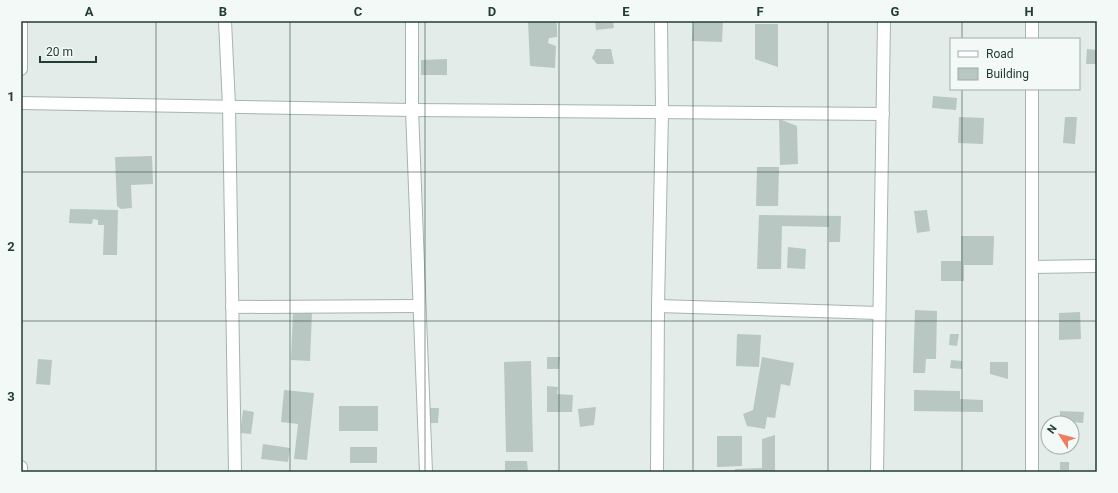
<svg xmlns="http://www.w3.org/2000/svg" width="1118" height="493" viewBox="0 0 1118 493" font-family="Roboto,sans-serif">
  <rect width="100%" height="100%" fill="#e3ece8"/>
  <g fill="#b8c7c1">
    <polygon points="528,21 556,21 557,26 557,37 549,38 548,43 556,46 555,68 530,66"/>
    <polygon points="595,21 613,21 614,28 596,30"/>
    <polygon points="693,21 723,21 722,42 692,41"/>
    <polygon points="755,24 778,24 778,67 755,59"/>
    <polygon points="596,49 611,49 614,64 597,64 592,58"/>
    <polygon points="1087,49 1097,50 1097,64 1086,64"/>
    <polygon points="447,59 447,75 421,75 421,60"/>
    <polygon points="933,96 957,98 956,110 932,108"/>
    <polygon points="959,117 984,118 983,144 958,143"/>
    <polygon points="1065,117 1077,117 1075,144 1063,143"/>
    <polygon points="779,119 797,126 798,164 780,165"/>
    <polygon points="152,156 153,184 131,185 132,208 121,209 117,206 115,157"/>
    <polygon points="757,167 779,167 778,206 756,206"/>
    <polygon points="70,209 118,210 117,255 103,255 104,225 98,225 98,220 93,219 92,224 69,223"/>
    <polygon points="927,210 930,231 917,233 914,211"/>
    <polygon points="759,215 841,216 840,242 829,242 829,227 782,226 781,269 757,269"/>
    <polygon points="961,236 994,236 993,265 964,265 964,281 941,281 941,261 961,261"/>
    <polygon points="788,247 806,249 805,269 787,268"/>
    <polygon points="915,310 937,311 936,359 926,359 925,373 913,373"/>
    <polygon points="293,311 312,312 310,361 291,360"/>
    <polygon points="1080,312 1081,339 1059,340 1059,313"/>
    <polygon points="737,334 761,335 759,367 736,366"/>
    <polygon points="950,334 959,334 957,346 949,345"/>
    <polygon points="547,357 560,357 559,369 547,369"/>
    <polygon points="762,357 794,363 790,386 781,384 775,418 767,417 765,429 747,426 743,414 753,410"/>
    <polygon points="38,359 52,360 50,385 36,384"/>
    <polygon points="951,360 962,361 962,369 950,368"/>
    <polygon points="531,361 533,452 506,452 504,362"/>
    <polygon points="990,362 1008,362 1008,379 990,374"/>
    <polygon points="547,386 558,387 557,394 573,395 572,412 547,412"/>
    <polygon points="284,390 314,393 307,460 294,459 298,424 281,422"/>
    <polygon points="914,390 960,391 960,399 983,400 983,412 914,411"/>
    <rect x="339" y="406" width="39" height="25"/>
    <polygon points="596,407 594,425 580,427 578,409"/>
    <polygon points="429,408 439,408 438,423 428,423"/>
    <polygon points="243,410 254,412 251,434 240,433"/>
    <polygon points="1060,411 1084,412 1083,423 1060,421"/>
    <polygon points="775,435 775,472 735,472 735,469 762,468 762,439"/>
    <polygon points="717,436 742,436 742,466 717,467"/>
    <polygon points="263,444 290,448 288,462 261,459"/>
    <rect x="350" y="447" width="27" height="16"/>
    <polygon points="505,461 527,461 528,472 505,472"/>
    <rect x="1060" y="462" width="9" height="8"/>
  </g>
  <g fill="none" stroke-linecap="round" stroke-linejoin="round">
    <g stroke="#a6b4af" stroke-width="14">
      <g id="minor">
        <polyline points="225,21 229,106 235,472"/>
        <polyline points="412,21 412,110 426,472"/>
        <polyline points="1032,39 1032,21"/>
        <polyline points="21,69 21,21"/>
        <polyline points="21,103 412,110 883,114"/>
        <polyline points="1032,267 1097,266"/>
        <polyline points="658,306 879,313"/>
        <polyline points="232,307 419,306"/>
        <polyline points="21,467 21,472"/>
        <polyline points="657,472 658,306 662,112 661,21"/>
        <polyline points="877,472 884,21"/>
        <polyline points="1032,472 1032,89"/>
      </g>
    </g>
    <use href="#minor" stroke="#fff" stroke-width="12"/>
  </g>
  <path fill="none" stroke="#233d35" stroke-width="1" stroke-opacity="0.55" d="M156 21V472M290 21V472M425 21V472M559 21V472M693 21V472M828 21V472M962 21V39M962 89V472M21 172H1097M21 321H1097"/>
  <rect width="1118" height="493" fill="none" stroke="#f3f9f6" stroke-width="44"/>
  <rect x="950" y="38" width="130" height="52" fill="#f3f9f6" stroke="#a0aea9"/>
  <rect x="958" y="51" width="20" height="6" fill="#ffffff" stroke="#a0aea9"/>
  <text x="986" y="58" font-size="12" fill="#233d35">Road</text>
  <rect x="958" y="68" width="20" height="12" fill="#b8c7c1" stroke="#a0aea9"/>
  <text x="986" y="78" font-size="12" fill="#233d35">Building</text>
  <g transform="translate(1060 435) rotate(306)"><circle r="19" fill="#f3f9f6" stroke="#a0aea9"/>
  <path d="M0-3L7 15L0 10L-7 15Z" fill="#ee7d60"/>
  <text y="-6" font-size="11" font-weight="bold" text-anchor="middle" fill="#233d35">N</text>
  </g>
  <path d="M40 56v6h56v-6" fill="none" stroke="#233d35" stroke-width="2"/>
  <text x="46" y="56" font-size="12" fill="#233d35" stroke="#f3f9f6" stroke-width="3" paint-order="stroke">20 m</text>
  <rect x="22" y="22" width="1074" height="449" fill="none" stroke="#233d35" stroke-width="1.5"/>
  <g font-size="13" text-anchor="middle" font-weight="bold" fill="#233d35">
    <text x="89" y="16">A</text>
    <text x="223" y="16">B</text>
    <text x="358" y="16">C</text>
    <text x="492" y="16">D</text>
    <text x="626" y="16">E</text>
    <text x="760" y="16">F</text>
    <text x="895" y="16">G</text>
    <text x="1029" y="16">H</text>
    <text x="11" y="101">1</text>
    <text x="11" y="251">2</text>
    <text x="11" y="401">3</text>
  </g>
</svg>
